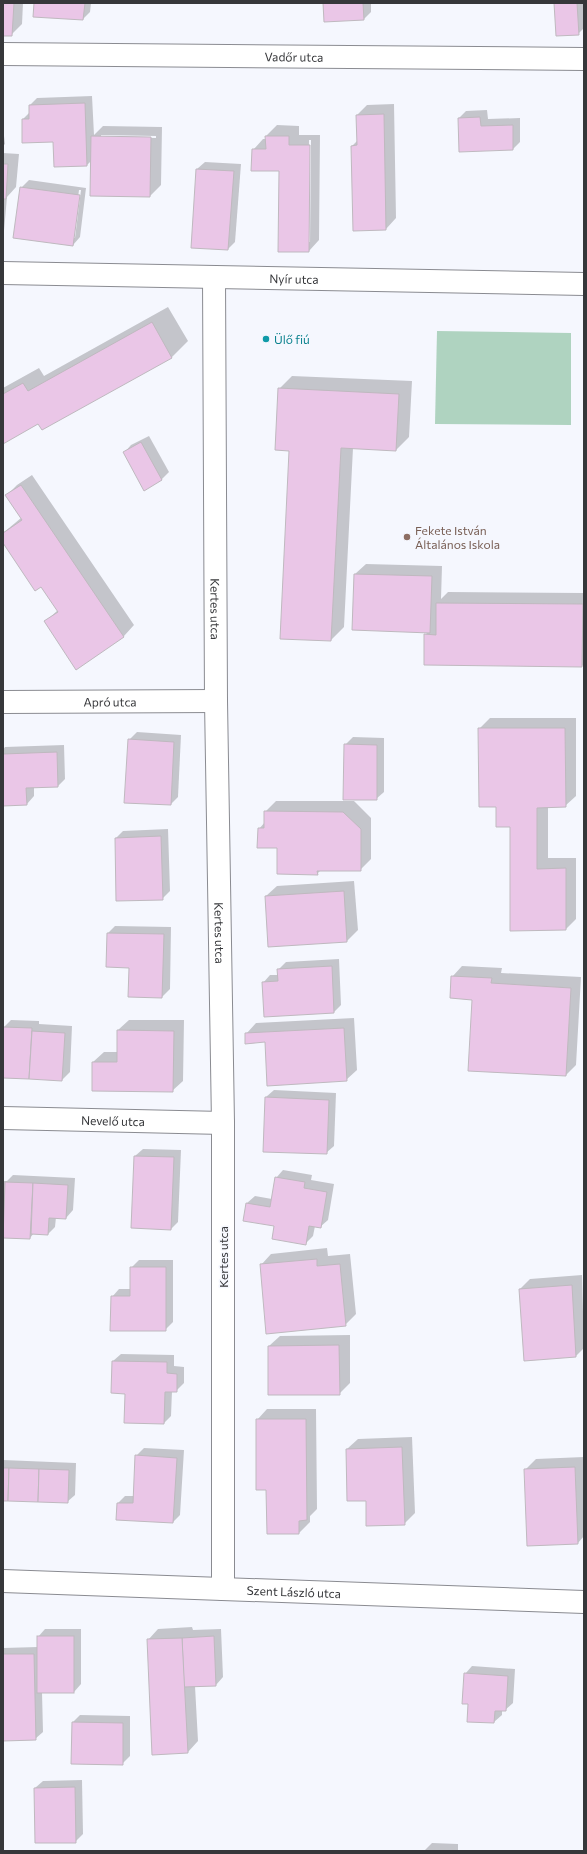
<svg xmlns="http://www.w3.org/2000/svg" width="587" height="1854" viewBox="0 0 587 1854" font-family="Commissioner,sans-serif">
  <rect width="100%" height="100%" fill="#f5f7fe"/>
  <polygon fill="#afd3c0" points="437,331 571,333 571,425 435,424"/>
  <g fill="#0003" fill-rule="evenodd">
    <polygon points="3,3 23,3 22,24 11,35 3,35"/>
    <polygon points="35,3 91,3 90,12 83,19"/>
    <polygon points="324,3 371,3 371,12 364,19"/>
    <polygon points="555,3 584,3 584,28 578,34"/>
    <path d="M92 96 94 135 103 126 162 127 161 185 150 196 92 160 87 165 23 119 30 112V105L37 98ZM101 135 156 136V138L101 137Z"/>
    <polygon points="394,104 396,218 386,229 352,146 357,141 357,115 367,105"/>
    <polygon points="487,110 488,119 520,118 520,142 513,149 459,118 466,111"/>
    <path d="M277 125 299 126V135H320L319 240 309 251 280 170 253 150 263 139H266V136ZM309 140H311L310 242H308Z"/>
    <polygon points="3,128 5,144 3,146"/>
    <polygon points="3,153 19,154 16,187 7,197 3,242"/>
    <polygon points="205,162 241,164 235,242 228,249 197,169"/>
    <path d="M29 180 86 188 80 237 73 245 21 188ZM79 190H81L75 238H73Z"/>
    <polygon points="168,307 188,341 172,357 42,429 39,423 3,443 3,388 39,368 44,376"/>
    <polygon points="292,376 412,381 409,437 396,450 353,448 344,627 331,640 279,389"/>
    <polygon points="149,436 169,472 161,480 124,453 131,445"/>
    <polygon points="32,475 134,625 124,636 77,668 45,622 58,610 41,586 3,541 3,533 21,518 6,496 17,485"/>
    <polygon points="366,564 442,566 441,599 448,592 584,593 584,664 582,666 425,635 428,632 355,574"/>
    <polygon points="490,718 576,718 576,796 565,806 548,807 548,858 576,858 576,919 565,930 511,826 497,806 479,729"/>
    <polygon points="137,732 181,735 178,797 171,804 129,740"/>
    <polygon points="353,737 384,738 384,792 376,799 345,745"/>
    <polygon points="64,745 65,779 58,786 34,787 34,796 27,804 3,791 3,750 5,747"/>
    <polygon points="276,801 354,801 371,818 371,859 360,870 321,870 317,874 278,847 259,829 265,822 265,812"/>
    <polygon points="168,829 170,891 162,899 116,838 123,831"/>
    <polygon points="354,881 358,930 347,941 269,946 266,896 277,886"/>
    <polygon points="115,926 171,927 170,989 162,997 129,996 130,967 108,933"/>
    <polygon points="339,959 341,1005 334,1012 265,1016 263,983 270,975 279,975 278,970 286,962"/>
    <polygon points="462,966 502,968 501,973 581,977 576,1065 566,1075 473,999 452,977"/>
    <polygon points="354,1018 357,1070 346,1080 266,1041 246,1034 256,1023"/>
    <polygon points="11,1020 39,1021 39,1024 72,1026 70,1072 62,1080 3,1077 3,1031 4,1027"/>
    <polygon points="129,1020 184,1020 183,1081 172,1091 93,1062 104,1052 118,1052 118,1030"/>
    <polygon points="274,1090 336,1093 334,1146 326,1153 266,1097"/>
    <polygon points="143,1149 181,1150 178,1222 171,1229 132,1227 135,1156"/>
    <polygon points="283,1170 312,1175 311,1180 334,1184 328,1220 320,1227 315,1226 313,1236 306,1243 275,1225 244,1220 247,1203 255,1196 272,1199 276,1178"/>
    <polygon points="13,1175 75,1178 73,1210 66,1218 56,1217 55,1227 48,1234 34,1233 30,1238 3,1237 3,1181 7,1181"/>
    <polygon points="327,1248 328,1256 350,1254 356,1314 345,1325 261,1265 271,1254"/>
    <polygon points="139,1260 173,1260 173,1322 165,1330 112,1297 119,1289 131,1289 131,1268"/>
    <polygon points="582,1275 584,1348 576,1356 520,1289 530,1279"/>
    <polygon points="350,1335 350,1383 339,1394 269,1346 280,1336"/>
    <polygon points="121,1354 174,1355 174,1366 184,1367 184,1383 176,1391 172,1391 171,1416 164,1423 126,1393 113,1361"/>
    <polygon points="267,1409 316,1409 317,1509 310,1516 310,1522 299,1533 267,1489 257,1420"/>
    <polygon points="412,1437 415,1513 404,1524 367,1500 347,1449 358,1439"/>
    <polygon points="144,1448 184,1450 180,1515 173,1522 118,1503 125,1496 134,1496 136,1456"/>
    <polygon points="584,1457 584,1536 578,1543 525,1470 536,1459"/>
    <polygon points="3,1460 76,1463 75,1495 67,1502 3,1500"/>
    <polygon points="192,1627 193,1630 221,1629 223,1677 216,1685 195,1686 198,1741 188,1752 148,1640 158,1629"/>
    <polygon points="45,1629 81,1629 81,1684 74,1692 42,1692 43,1732 35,1739 3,1740 3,1648 38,1647 38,1637"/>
    <polygon points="472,1666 515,1669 513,1703 505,1710 502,1710 502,1715 494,1722 469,1703 465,1674"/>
    <polygon points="80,1715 130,1716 130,1756 122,1764 73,1722"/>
    <polygon points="82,1780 83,1834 75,1842 35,1788 43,1781"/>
    <polygon points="432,1843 458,1844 458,1851 424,1851"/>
  </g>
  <g fill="#eac6e7" stroke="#bfb9bf">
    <polygon points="3,3 14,3 12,36 3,36"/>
    <polygon points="34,3 85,3 83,20 33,17"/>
    <polygon points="323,3 363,3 364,20 324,22"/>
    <polygon points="554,3 577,3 579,35 556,36"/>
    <polygon points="85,103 87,166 54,167 53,142 22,143 22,119 29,119 29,105"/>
    <polygon points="384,114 386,230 353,231 351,146 357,145 356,115"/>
    <polygon points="480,117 481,126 513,125 513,150 459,152 458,118"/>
    <polygon points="91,136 151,137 150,197 90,196"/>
    <polygon points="265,136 289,136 289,145 310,145 309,252 278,252 279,171 251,171 252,149 266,149"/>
    <polygon points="3,164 8,164 6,199 3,199"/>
    <polygon points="196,169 234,171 228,250 191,248"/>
    <polygon points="20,187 80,195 73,246 13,238"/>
    <polygon points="152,322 172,358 42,430 38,424 3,444 3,394 23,383 28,391"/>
    <polygon points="278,388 399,394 396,451 341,448 331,641 280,639 289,451 275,450"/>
    <polygon points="141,442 162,480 144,491 123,452"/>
    <polygon points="21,485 124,637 76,670 44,621 58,612 41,587 35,591 3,543 3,533 22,520 5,495"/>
    <polygon points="354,574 432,576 430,633 352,630"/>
    <polygon points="436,603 583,604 582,667 424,665 424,634 436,635"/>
    <polygon points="478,728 565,728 566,807 537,808 537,869 566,868 566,930 510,931 510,827 496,827 496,807 479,807"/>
    <polygon points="128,739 174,742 171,805 124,803"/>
    <polygon points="344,744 377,745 377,800 343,800"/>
    <polygon points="57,752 58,787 26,788 27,805 3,806 3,754"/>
    <polygon points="264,811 343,812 361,829 361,871 317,871 318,875 277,874 277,848 257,848 258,828 264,828"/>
    <polygon points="161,836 163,900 116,901 115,838"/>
    <polygon points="344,891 347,942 268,947 265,896"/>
    <polygon points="107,933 164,934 162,998 128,997 129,968 106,967"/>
    <polygon points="332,966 334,1013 264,1017 262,982 278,981 277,969"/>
    <polygon points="451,976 492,978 491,983 571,988 566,1076 468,1071 472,1000 450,998"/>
    <polygon points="3,1027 32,1028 29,1079 3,1078"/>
    <polygon points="344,1028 347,1081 267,1086 265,1042 245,1044 245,1033"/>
    <polygon points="117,1030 174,1031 173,1092 92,1091 92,1062 117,1062"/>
    <polygon points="32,1031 65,1033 62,1081 29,1079"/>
    <polygon points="265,1097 329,1100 327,1154 263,1152"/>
    <polygon points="134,1156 174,1157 171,1230 131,1228"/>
    <polygon points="275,1177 305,1182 304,1188 327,1192 321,1228 309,1226 306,1245 272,1239 274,1226 243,1221 246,1203 270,1207"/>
    <polygon points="5,1182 33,1183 30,1239 3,1238"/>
    <polygon points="33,1183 68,1185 66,1219 49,1218 48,1235 31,1234"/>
    <polygon points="317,1259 317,1266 340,1264 346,1326 266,1334 260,1264"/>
    <polygon points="130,1267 166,1267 166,1331 110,1331 111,1296 130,1296"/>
    <polygon points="572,1285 576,1357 524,1361 519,1289"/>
    <polygon points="339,1345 340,1395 268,1395 268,1346"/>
    <polygon points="112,1361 167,1362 167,1373 177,1374 177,1392 165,1392 164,1424 124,1423 125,1394 111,1393"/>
    <polygon points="256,1419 306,1419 307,1520 299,1521 299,1534 267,1534 266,1490 256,1490"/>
    <polygon points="402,1447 405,1525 366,1526 366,1501 347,1501 346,1449"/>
    <polygon points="135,1455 177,1458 173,1523 116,1520 117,1503 133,1503"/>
    <polygon points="575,1467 578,1544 527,1546 524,1469"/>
    <polygon points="3,1468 9,1468 8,1501 3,1501"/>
    <polygon points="9,1468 39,1469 38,1502 8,1501"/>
    <polygon points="39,1469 69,1470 68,1503 38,1502"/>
    <rect x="37" y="1636" width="37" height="57"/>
    <polygon points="214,1636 216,1686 184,1687 182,1638"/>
    <polygon points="182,1638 188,1753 152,1755 147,1639"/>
    <polygon points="3,1654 34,1654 36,1740 3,1741"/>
    <polygon points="464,1673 508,1676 506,1711 495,1711 494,1723 467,1722 468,1704 462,1704"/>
    <polygon points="72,1722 123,1723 123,1765 71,1764"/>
    <polygon points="75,1787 76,1843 35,1843 34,1788"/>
  </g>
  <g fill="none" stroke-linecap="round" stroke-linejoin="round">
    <g stroke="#8a8b91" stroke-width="24">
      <g id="minor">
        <path id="s1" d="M3 54 584 59"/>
        <path id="s2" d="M3 273 584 284"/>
        <path id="s3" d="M214 277 216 701 223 1123V1589"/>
        <path id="s4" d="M3 702 216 701"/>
        <path id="s5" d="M3 1118 223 1123"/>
        <path id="s6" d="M3 1581 584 1602"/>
      </g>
    </g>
    <use href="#minor" stroke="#fff" stroke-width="22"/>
  </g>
  <circle fill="#0f9aa8" stroke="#f5f7fe" stroke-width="1.5" cx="266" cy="339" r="4"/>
  <circle fill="#8d6e63" stroke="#f5f7fe" stroke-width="1.5" cx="407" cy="537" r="4"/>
  <g text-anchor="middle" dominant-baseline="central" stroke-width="3" stroke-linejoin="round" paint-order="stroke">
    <g font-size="12" fill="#36373a" stroke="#f5f7fe">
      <text stroke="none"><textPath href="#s1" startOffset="291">Vadőr utca</textPath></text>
      <text stroke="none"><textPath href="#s2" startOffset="291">Nyír utca</textPath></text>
      <text stroke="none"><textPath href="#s3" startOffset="332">Kertes utca</textPath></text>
      <text stroke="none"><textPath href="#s4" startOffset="107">Apró utca</textPath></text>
      <text stroke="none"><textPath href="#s3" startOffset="656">Kertes utca</textPath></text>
      <text stroke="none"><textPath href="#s5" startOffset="110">Nevelő utca</textPath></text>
      <text transform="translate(223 1257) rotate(-90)">Kertes utca</text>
      <text stroke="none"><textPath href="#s6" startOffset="291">Szent László utca</textPath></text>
    </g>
    <g font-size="12" fill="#0d838f" stroke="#f5f7fe" text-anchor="start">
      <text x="274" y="339">Ülő fiú</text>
    </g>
    <g font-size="12" fill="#785e54" stroke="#f5f7fe" text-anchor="start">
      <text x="415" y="530">Fekete István<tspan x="415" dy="14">Általános Iskola</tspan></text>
    </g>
  </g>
  <rect width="587" height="1854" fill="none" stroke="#36373a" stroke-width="8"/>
</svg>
